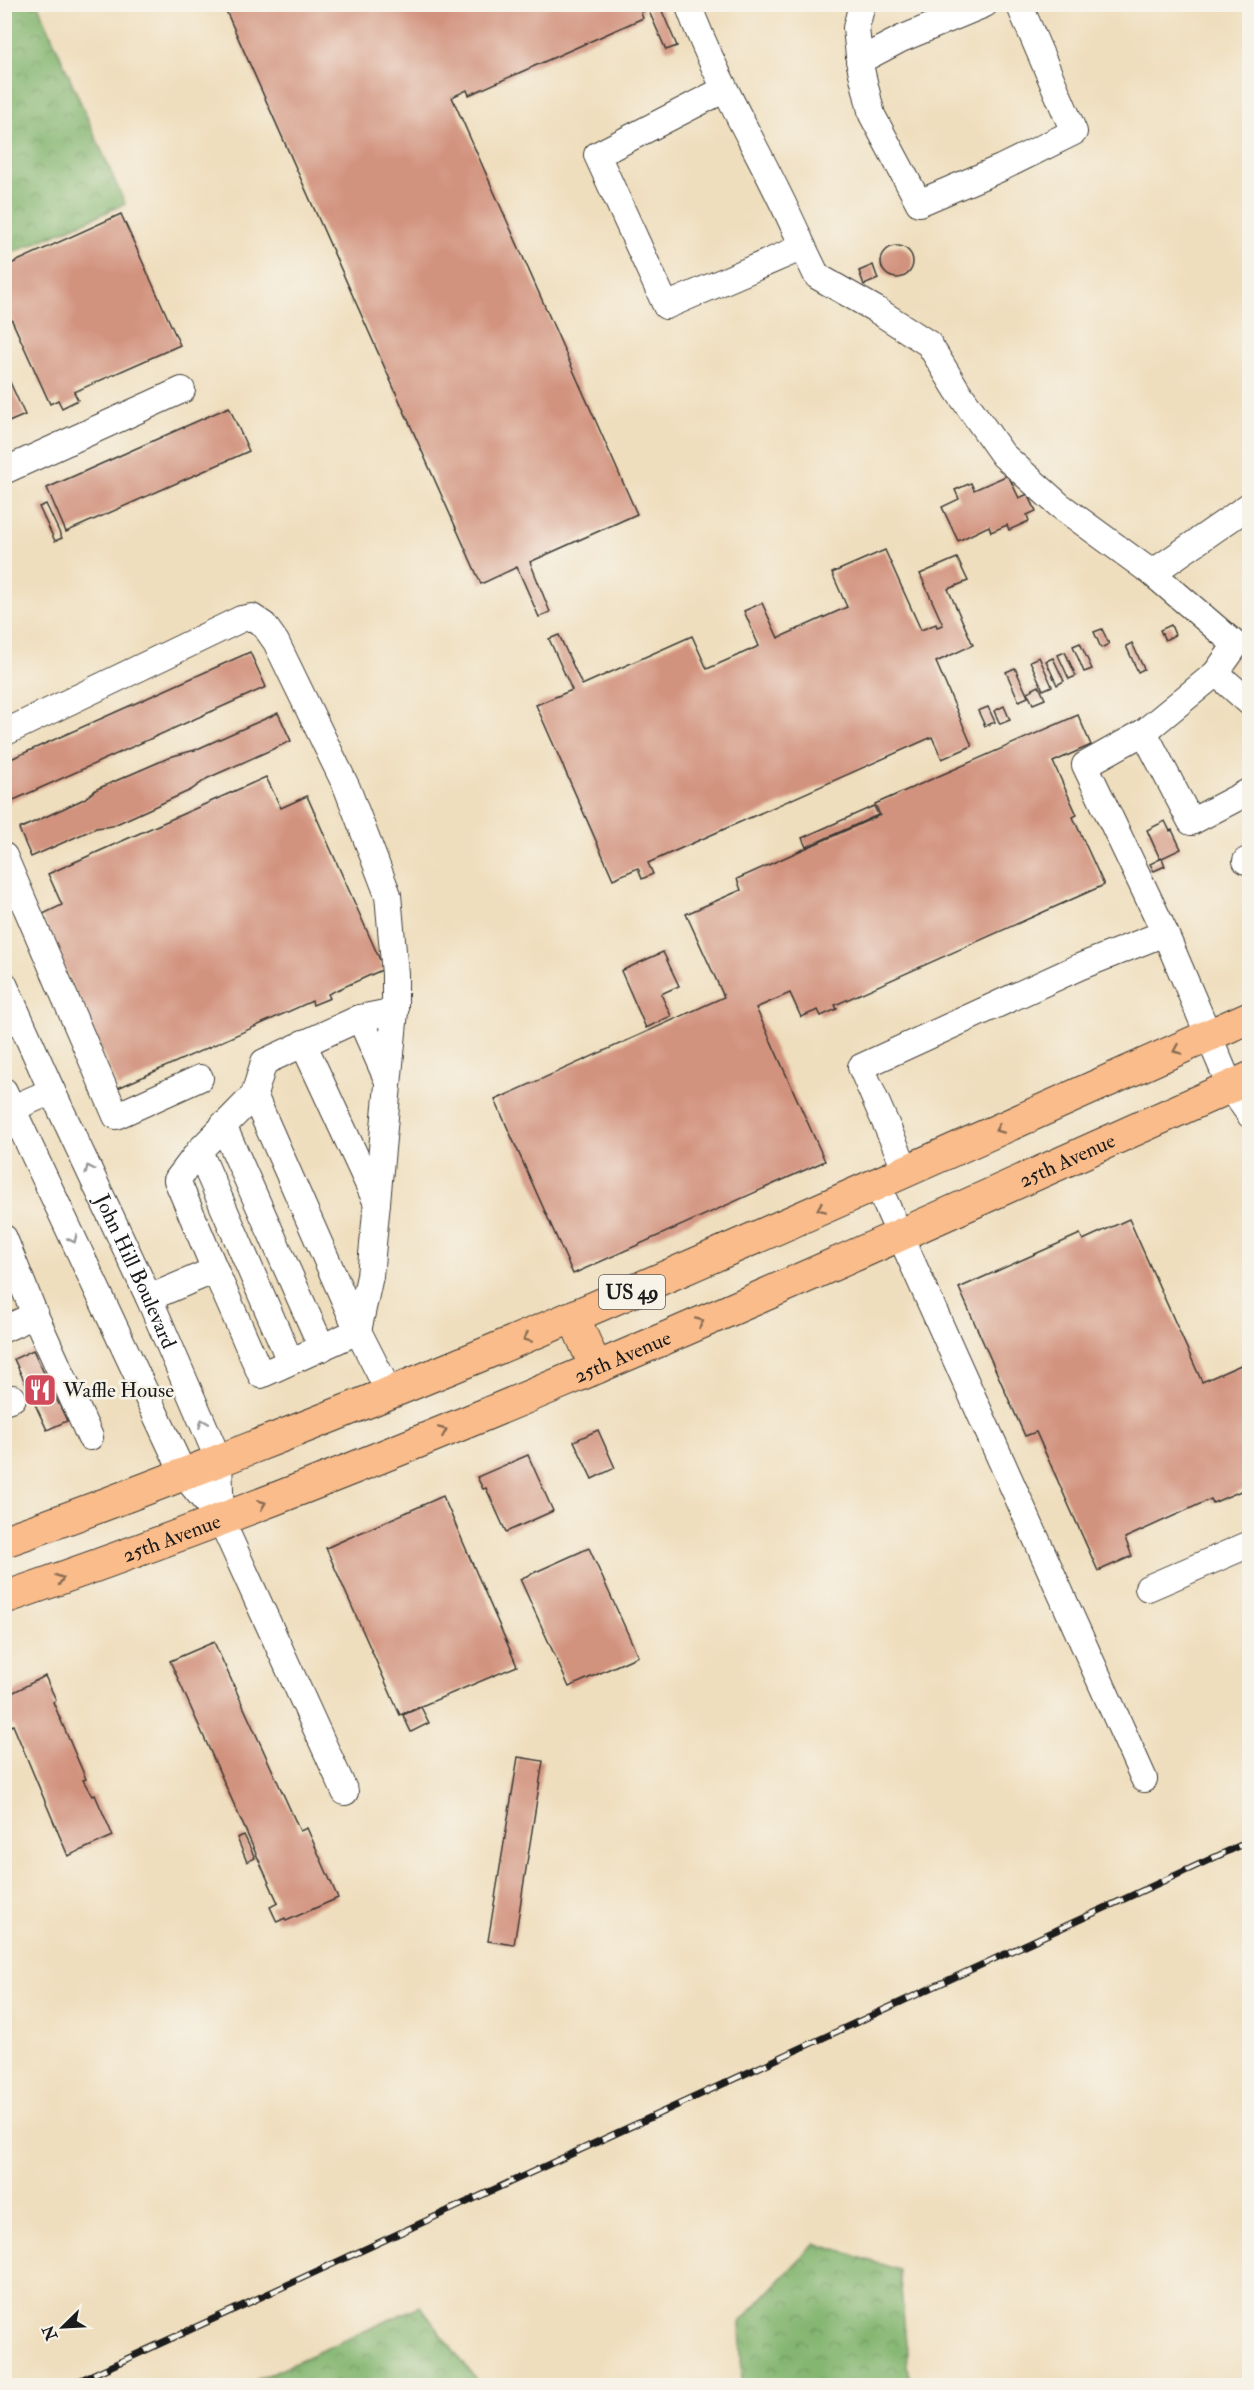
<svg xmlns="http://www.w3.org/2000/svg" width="1254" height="2390" viewBox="0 0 1254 2390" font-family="'IM FELL Double Pica',serif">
  <defs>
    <pattern id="forest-crowns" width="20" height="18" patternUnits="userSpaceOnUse" patternTransform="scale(1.5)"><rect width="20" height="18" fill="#84b671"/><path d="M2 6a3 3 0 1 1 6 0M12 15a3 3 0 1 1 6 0" fill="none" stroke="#6b935c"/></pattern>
  </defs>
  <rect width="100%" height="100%" fill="#f7f3e8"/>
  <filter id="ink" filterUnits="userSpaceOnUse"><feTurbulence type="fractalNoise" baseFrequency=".0167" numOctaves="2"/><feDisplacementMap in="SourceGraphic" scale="12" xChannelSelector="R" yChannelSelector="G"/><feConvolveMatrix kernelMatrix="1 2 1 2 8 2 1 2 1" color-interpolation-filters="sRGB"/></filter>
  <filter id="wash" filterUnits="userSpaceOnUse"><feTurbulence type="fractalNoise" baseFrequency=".008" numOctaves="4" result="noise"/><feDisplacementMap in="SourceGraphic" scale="24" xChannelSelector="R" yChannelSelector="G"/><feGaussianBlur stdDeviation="1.35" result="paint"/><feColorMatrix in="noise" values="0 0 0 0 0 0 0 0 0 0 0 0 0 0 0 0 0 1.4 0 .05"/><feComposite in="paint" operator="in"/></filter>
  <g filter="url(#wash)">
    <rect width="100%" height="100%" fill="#efdebd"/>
    <g fill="url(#forest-crowns)" stroke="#506946" stroke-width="1.5">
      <polygon points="5,4 38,5 125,204 5,256"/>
      <polygon points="815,2243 899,2270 910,2385 742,2385 740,2322"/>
      <polygon points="420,2306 480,2385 245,2385"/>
    </g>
    <g id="blocks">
      <g fill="#d2937e">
        <polygon points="223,4 641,4 644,11 641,13 643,18 469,95 467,90 452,97 637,514 530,562 550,612 539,617 517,567 481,584"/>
        <polygon points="659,4 677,46 666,50 648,9"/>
        <polygon points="121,214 180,345 74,392 78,400 62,408 58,400 50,404 4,303 4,267"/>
        <circle cx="897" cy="262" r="16"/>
        <polygon points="873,265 878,279 864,285 859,271"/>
        <polygon points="4,369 25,415 4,424"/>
        <polygon points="229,407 249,451 66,532 47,488"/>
        <polygon points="1008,475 1019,498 1028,494 1036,511 1027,515 1029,521 1009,530 1007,525 991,532 989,526 958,541 942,507 959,499 955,490 971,483 974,490"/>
        <polygon points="46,504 62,538 55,541 39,507"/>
        <polygon points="885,550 921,630 936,624 937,627 943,625 920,574 957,558 968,581 948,589 973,645 936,662 972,746 942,759 932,737 648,863 653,874 642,879 638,868 613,879 536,705 572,690 549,639 559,635 582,685 692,636 707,669 759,646 744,611 762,603 778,638 847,607 832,573"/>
        <polygon points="1171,625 1175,635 1165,640 1160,630"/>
        <polygon points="1102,629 1109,644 1101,648 1094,632"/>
        <polygon points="1080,643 1092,669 1084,672 1073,646"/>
        <polygon points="1132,643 1144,669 1138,672 1126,646"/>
        <polygon points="250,652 266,687 7,803 4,797 4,762"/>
        <polygon points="1065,652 1076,676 1069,679 1058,655"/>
        <polygon points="1039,657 1052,686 1043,690 1030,661"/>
        <polygon points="1053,658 1064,681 1057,685 1046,661"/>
        <polygon points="1015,668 1028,697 1019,701 1006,672"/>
        <polygon points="1039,686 1045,699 1033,704 1027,692"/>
        <polygon points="1004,706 1010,720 1000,724 994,711"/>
        <polygon points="988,707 995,722 985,726 978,711"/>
        <polygon points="278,713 291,741 208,778 191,790 112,826 96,828 31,857 19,829 84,799 97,789 173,756 195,750"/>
        <polygon points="1078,715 1091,745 1053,762 1077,815 1073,817 1104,885 835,1005 837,1009 821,1016 818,1010 801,1017 790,993 756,1008 825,1161 573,1274 495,1100 724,997 686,914 741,890 737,879 880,815 875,804"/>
        <polygon points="266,777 281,808 307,796 384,969 328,994 330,998 313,1005 312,1001 118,1088 41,915 62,905 48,874"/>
        <polygon points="874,806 878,815 806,847 802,838"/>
        <polygon points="1165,821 1170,831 1172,830 1181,849 1160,859 1147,830"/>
        <polygon points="1162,858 1165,866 1154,871 1150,864"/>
        <polygon points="663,952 679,986 661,994 671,1016 646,1028 621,971"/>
        <polygon points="1129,1219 1202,1382 1250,1361 1250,1487 1213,1503 1211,1499 1125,1538 1132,1556 1098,1571 1036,1432 1025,1436 959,1288 1080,1234 1083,1240"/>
        <polygon points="33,1350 67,1421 47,1430 14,1359"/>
        <polygon points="598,1430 615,1468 592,1479 574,1441"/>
        <polygon points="528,1455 553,1511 506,1532 486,1488 483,1489 477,1477"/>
        <polygon points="443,1496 517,1666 400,1715 326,1548"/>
        <polygon points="589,1548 638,1656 569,1687 520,1579"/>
        <polygon points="214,1642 300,1831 307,1828 338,1898 286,1921 285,1918 277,1922 270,1907 278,1903 170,1661"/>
        <polygon points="45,1676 56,1700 53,1702 86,1779 83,1780 92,1796 95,1795 113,1836 68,1856 13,1725 9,1727 4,1716 4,1697"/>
        <polygon points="421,1707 429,1723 411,1732 403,1715"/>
        <polygon points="518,1757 543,1761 514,1945 488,1941"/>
        <polygon points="244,1835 255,1858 247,1862 237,1838"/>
      </g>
    </g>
  </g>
  <g filter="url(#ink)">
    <use href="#blocks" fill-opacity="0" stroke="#3c3934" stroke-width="1.5"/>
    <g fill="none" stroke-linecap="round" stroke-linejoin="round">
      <g stroke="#3c3934" stroke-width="28">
        <g id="minor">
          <path d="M688 4C719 89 768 165 803 247L666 306 597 155 725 89"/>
          <polyline points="862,4 856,28 860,65 872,115 919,203 1001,168 1074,132 1019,4"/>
          <polyline points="859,61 901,39 985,4"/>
          <polyline points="803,247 817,276 875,309 929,344 957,390 1003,455 1059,505 1152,573 1236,645 1216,673 1144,732 1085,765 1165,933"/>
          <polyline points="4,471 182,390"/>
          <polyline points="1152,573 1250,505"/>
          <polyline points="1216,673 1250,703"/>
          <polyline points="1144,732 1191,822 1250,791"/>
          <polyline points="4,733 241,619 252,617 264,625 276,642 347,788 388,895 395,974 395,1011 370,1276 358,1331 261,1375 215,1270 149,1298"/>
          <polyline points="4,856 116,1116 200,1078"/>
          <polyline points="1246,861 1250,859"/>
          <path id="s1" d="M4 984 52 1091 149 1298 219 1461 221 1520"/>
          <polyline points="360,1018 387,1079"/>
          <polyline points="303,1043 377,1203"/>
          <polyline points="4,1091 184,1475 221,1520 345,1792"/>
          <polyline points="254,1095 358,1331 390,1394"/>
          <polyline points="4,1112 52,1091"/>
          <polyline points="223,1125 322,1348"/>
          <polyline points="199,1151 290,1361"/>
          <polyline points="906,1170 861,1067 1079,967 1165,933 1230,1086 1250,1115"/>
          <polyline points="877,1184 1144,1779"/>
          <polyline points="4,1238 35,1315 4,1329"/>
          <polyline points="215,1270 177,1180 199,1151 254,1095 264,1062 360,1018 395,1011"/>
          <polyline points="35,1315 90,1437"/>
          <polyline points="4,1401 13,1398"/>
          <polyline points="1148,1588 1250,1544"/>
        </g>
      </g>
      <g stroke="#3c3934" stroke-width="34">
        <g id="major">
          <polyline points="574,1318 596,1368"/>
          <path d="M4 1541C86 1513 166 1481 246 1450 586 1318 917 1166 1250 1017"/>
          <path id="s2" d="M4 1598C430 1452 839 1262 1250 1078"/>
        </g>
      </g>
      <use href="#minor" stroke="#fff" stroke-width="26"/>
      <use href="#major" stroke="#f9bc8a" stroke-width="32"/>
      <g stroke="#1c1c1c" stroke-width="7">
        <polyline id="rail" points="68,2386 1250,1841"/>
      </g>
      <use href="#rail" stroke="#f7f3e8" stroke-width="4.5" stroke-dasharray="14" stroke-linecap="butt"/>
    </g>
    <defs><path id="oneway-chevron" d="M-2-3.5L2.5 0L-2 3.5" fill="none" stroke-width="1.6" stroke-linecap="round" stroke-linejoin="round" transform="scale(1.5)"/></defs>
    <g stroke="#8a6c53">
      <use href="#oneway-chevron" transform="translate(1177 1050) rotate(156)"/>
      <use href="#oneway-chevron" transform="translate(999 1129) rotate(156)"/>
      <use href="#oneway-chevron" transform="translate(821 1208) rotate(156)"/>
      <use href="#oneway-chevron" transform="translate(700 1322) rotate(-24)"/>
      <use href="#oneway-chevron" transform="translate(527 1338) rotate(157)"/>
      <use href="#oneway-chevron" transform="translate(443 1431) rotate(-23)"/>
      <use href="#oneway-chevron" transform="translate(262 1504) rotate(-22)"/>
      <use href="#oneway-chevron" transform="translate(60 1579) rotate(-19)"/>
    </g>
    <g stroke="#999">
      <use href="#oneway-chevron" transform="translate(89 1169) rotate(-115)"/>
      <use href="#oneway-chevron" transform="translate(73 1239) rotate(65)"/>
      <use href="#oneway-chevron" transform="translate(203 1423) rotate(-113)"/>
    </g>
  </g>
  <defs>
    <g id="restaurant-square" transform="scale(1.725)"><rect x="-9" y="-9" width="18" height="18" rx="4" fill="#d1495b" stroke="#f7f3e8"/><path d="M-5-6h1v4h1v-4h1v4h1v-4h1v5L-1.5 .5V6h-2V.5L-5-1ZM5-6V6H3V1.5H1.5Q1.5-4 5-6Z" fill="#fff"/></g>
  </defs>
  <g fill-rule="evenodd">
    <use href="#restaurant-square" x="40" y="1390"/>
  </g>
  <g text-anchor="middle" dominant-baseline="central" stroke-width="5" stroke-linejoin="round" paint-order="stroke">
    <rect fill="#f7f3e8" stroke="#5e5c59" stroke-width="1.5" x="599" y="1275" width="66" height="34" rx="4.5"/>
    <g font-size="20" font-weight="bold" fill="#1c1c1c">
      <text x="632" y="1292">US 49</text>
    </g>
    <g font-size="21" fill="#1c1c1c" stroke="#f7f3e8">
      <text stroke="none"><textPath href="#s2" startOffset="1150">25th Avenue</textPath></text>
      <text stroke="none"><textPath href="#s1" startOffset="316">John Hill Boulevard</textPath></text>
      <text stroke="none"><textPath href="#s2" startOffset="664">25th Avenue</textPath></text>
      <text stroke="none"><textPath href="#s2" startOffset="178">25th Avenue</textPath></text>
    </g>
    <g font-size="21" fill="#1c1c1c" stroke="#f7f3e8" text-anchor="start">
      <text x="63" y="1390">Waffle House</text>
    </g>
  </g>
  <rect width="1254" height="2390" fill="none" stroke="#f7f3e8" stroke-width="24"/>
  <g transform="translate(63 2327) rotate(246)" stroke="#f7f3e8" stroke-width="4.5" paint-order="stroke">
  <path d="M0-4.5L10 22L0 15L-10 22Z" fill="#1c1c1c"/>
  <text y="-9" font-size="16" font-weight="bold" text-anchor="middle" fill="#1c1c1c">N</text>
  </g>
</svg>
